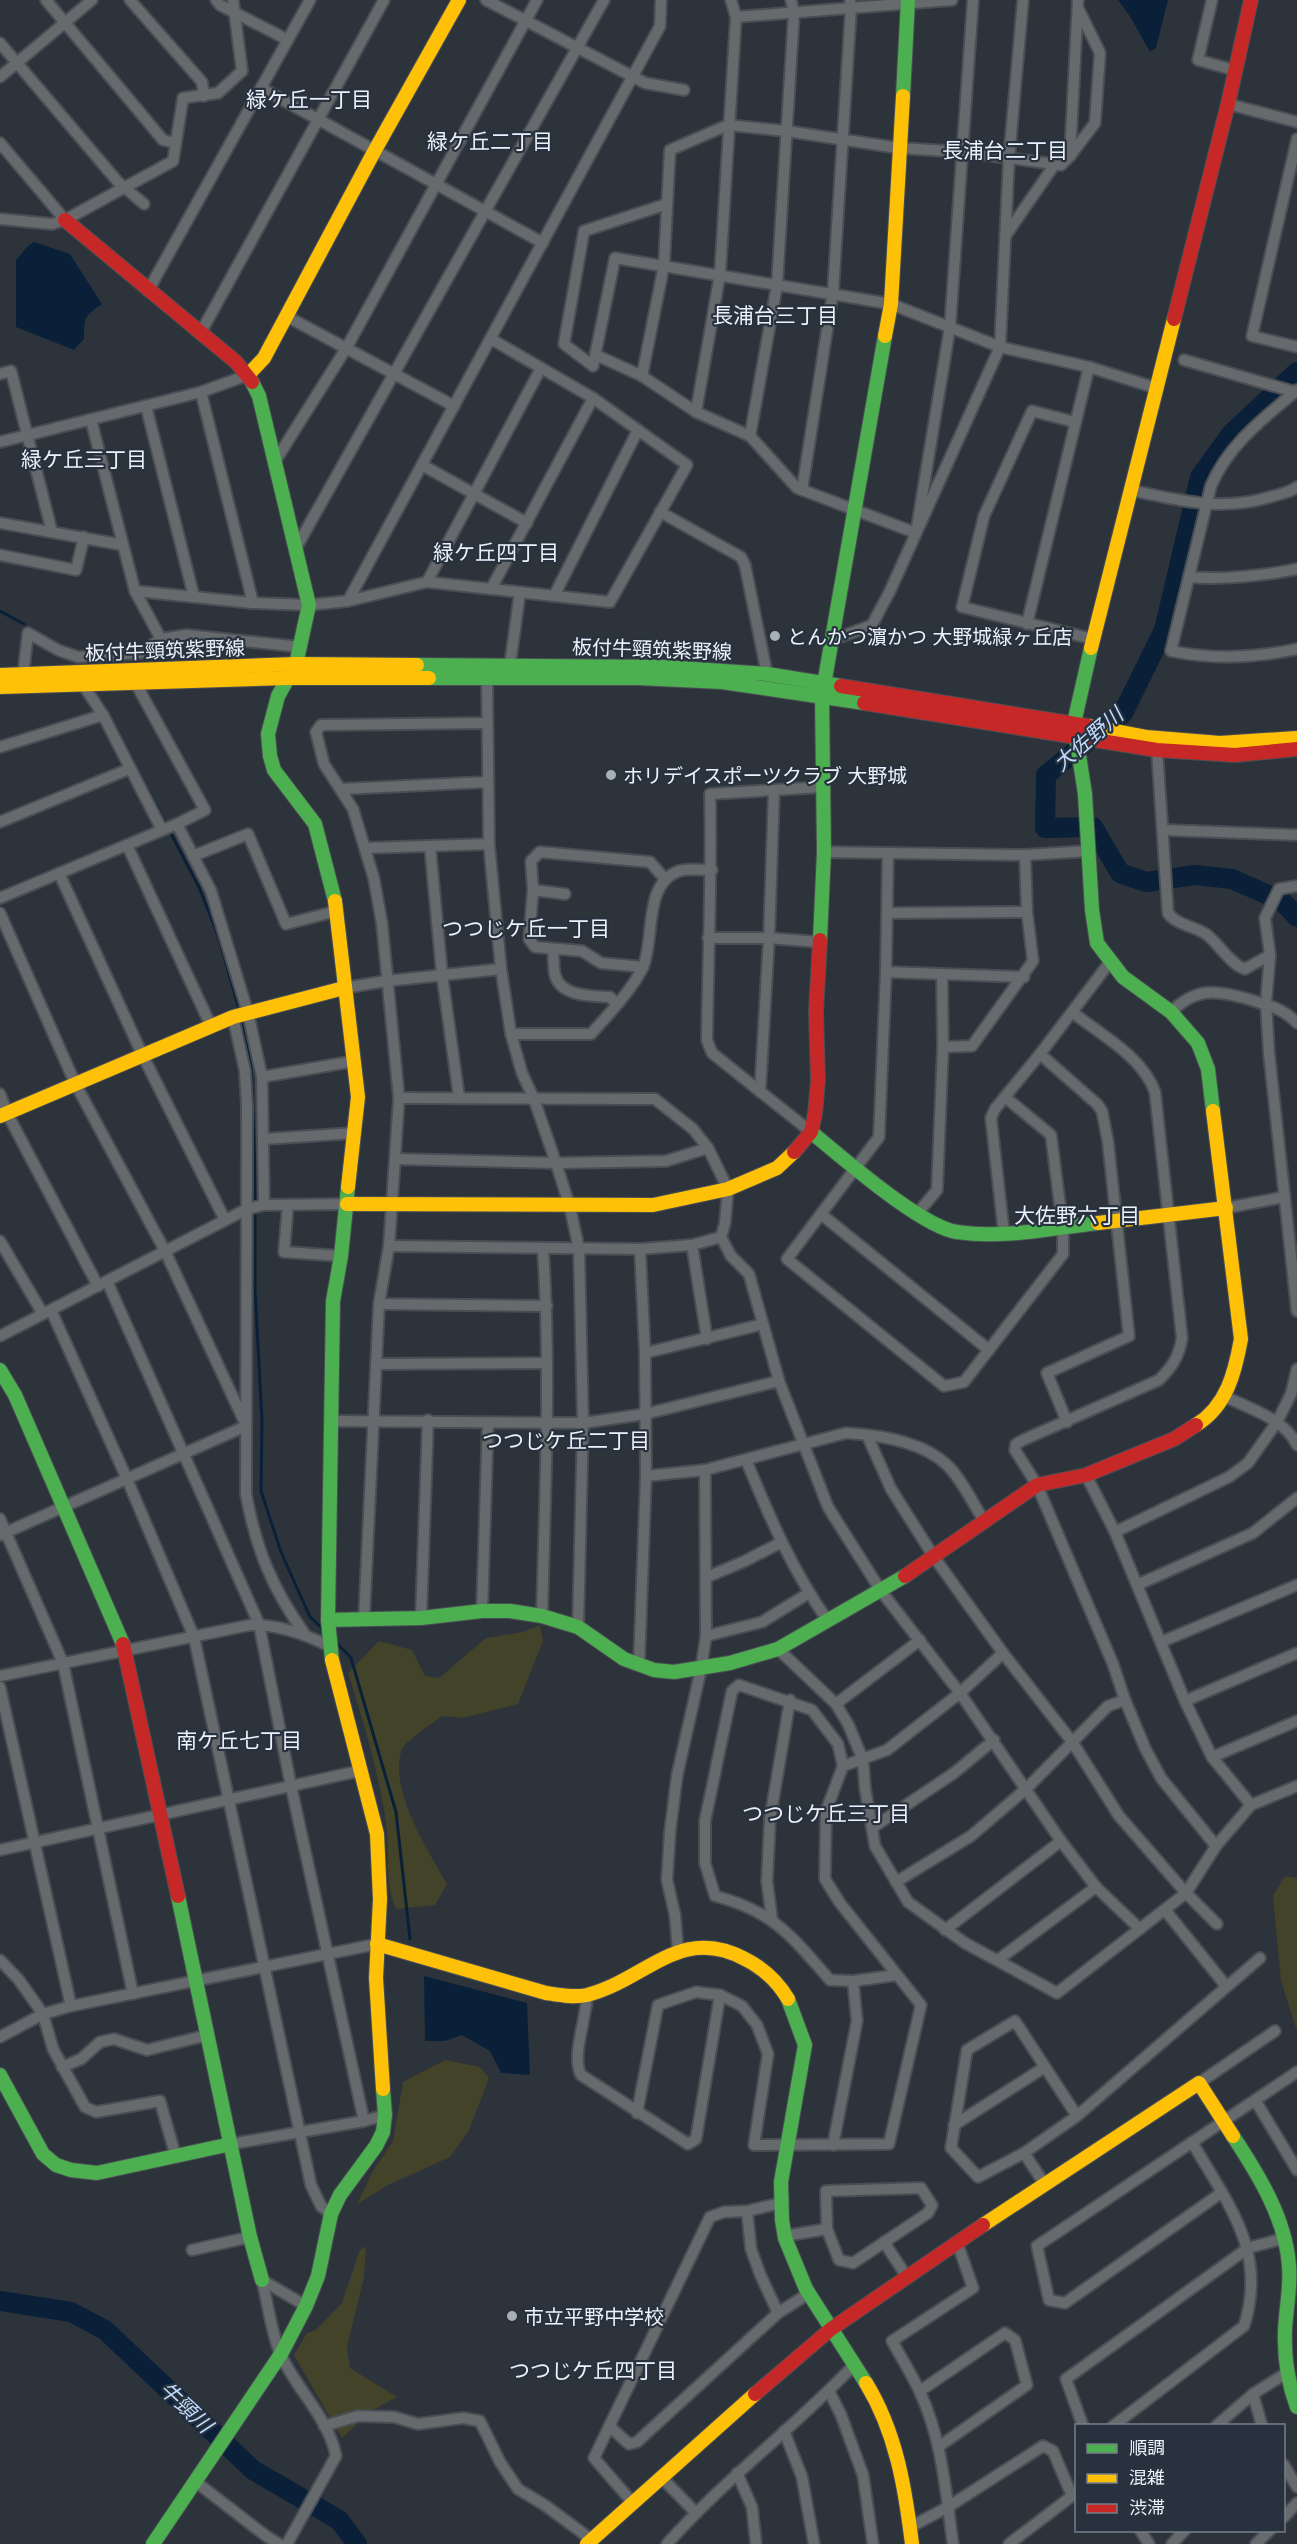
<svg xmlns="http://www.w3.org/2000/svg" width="1297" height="2544" viewBox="0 0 1297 2544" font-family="Lora,'Noto Sans JP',serif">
  <rect width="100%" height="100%" fill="#2d333a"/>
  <g fill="#424329">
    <path d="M540 1625 543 1641 518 1704 463 1718 442 1716C432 1724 404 1741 401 1752 390 1793 428 1850 447 1884L435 1905 396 1909C384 1880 390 1853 386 1822 378 1771 364 1722 348 1673L379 1641 412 1650 425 1676 439 1678 486 1638 523 1632Z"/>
    <polygon points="1285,1876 1297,1878 1297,2031 1281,1981 1273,1896"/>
    <polygon points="445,2060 480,2067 489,2078 469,2130 450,2157 386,2186 357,2204 373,2171 393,2141 403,2082"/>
    <polygon points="366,2246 364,2277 347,2347 350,2368 397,2397 371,2411 342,2438 294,2355 307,2333 316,2330 342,2303 360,2250"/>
  </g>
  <g fill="#0a2039">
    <polygon points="1118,0 1168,0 1156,48 1150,52 1131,18"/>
    <path d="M34 242 70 254 102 304C84 316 84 318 84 339L74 350 16 327V260L28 246Z"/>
    <polygon points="424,1976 527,2003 530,2075 501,2073 490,2051 462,2035 445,2041 425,2041"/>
  </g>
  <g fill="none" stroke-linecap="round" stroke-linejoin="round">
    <g stroke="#0a2039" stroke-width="3">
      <polyline points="0,611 24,624"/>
      <polyline points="100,700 107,712"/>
      <polyline points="117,731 199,887 218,935 239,1009"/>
      <polyline points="241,1019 251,1061 255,1176 255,1289 262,1421 261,1491 281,1552 310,1617 323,1629"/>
      <polyline points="334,1640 351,1658 396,1812 410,1939"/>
    </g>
    <g stroke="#0a2039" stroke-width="20">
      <polyline points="1297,372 1232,433 1200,477 1164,630 1123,713 1046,775 1045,828 1093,827 1120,873 1146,882 1195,875 1232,879 1282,901 1297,917"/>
      <polyline points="0,2301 71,2312 105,2330 253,2470 339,2520 357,2544"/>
    </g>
    <g stroke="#494e54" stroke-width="14">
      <g id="street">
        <polyline points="46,0 163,140 176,143"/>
        <polyline points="130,0 202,82 204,96"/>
        <polyline points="216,0 220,5 288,40"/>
        <polyline points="486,0 645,83 684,90"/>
        <polyline points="1212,0 1198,60 1234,70"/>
        <polyline points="736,17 952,0"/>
        <polyline points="0,43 118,182 144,204"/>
        <polyline points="0,77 92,0"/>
        <polyline points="261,88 543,243"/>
        <polyline points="1228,104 1297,122"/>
        <polyline points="1297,139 1252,336 1297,347"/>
        <polyline points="0,143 65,220"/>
        <polyline points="1070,156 1095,123 1100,53 1079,10"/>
        <polyline points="667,204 584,231 564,344 593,366 615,258 891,304 1000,347 1089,367 1156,388"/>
        <polyline points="0,219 52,224 65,220 173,161 183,98 218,93 242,71 233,0"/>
        <polyline points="1006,235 1055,164"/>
        <polyline points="148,291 310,0"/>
        <polyline points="286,316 454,406"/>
        <polyline points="200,334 384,0"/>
        <polyline points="596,355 642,376 696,412 750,436 797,488 916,533 950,327 973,0"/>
        <polyline points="1184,360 1295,392"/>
        <polyline points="0,374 11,371 52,532"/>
        <polyline points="642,376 664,265 670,150 728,125 786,131 899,148 963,152 1061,165 1070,156 1078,0"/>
        <path d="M1297 390C1264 418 1228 445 1211 486L1171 651C1214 660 1254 658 1297 649"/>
        <polyline points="201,392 253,603"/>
        <polyline points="146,406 194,597"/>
        <polyline points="696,412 720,274 736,17 731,0"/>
        <polyline points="91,420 135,591 253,603 309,605 348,601 427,582 610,602 687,465 593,398 491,339"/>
        <polyline points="1075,422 1032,411 984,516 962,607 1093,639"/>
        <polyline points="750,436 777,285 794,13 791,0"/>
        <polyline points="0,442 201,392 248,375"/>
        <polyline points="274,463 347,347 537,0"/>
        <polyline points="422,465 527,523"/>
        <polyline points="802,490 833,292 851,8 850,0"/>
        <path d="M1130 490C1179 500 1221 512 1270 497 1279 494 1289 493 1297 487"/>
        <polyline points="660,512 741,557 745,565 767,674"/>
        <polyline points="0,523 123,545"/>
        <polyline points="296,548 604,0"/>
        <polyline points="0,555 76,570 84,537"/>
        <path d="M1189 577C1226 580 1261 576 1297 569"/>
        <polyline points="427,582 541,368"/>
        <polyline points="491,589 593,398"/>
        <polyline points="135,591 161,639"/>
        <polyline points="554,596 638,430"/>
        <polyline points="348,601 660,26 661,0"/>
        <polyline points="1027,624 1089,367"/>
        <polyline points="830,641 872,625 890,591 1000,347 1009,158 1023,0"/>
        <polyline points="509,672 520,592"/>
        <polyline points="23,675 28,633 58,650 78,657 140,653 161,639 187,635 301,647"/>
        <polyline points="487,678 489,844 501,969 511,1034 522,1073 534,1099 556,1163 570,1207 579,1249 583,1423 578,1627"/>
        <polyline points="135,682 205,810 177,824"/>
        <polyline points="82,683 103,715 162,830"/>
        <polyline points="0,747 103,715"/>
        <path d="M1157 750 1168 913C1176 925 1194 926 1206 934 1219 944 1231 965 1245 969L1270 955 1265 918 1279 889 1297 886"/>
        <polyline points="341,789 488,782"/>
        <polyline points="0,822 129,769"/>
        <polyline points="1164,830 1297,835"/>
        <polyline points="127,845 211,1026"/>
        <polyline points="430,846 442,974 459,1097"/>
        <polyline points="366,848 489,844"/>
        <polyline points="824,852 1025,855 1089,851"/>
        <polyline points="888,853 886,972 879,1137 787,1259 944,1386 964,1382 1063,1254 1063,1229 1051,1135 1005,1097"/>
        <polyline points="193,856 248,834 286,924 337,911"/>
        <polyline points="59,873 142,1054 225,1220"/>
        <polyline points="533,890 565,894"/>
        <polyline points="0,898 177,824 211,891 248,1013 262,1077 264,1205"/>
        <polyline points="0,913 75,1083 165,1251 245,1423"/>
        <polyline points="887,913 1027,912"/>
        <polyline points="708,938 769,938 818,942"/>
        <path d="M553 950C554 958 553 967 555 975 561 997 592 996 610 997L616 1004"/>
        <polyline points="1270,955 1266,1003 1269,1053 1297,1311"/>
        <polyline points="643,967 601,963 582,951 535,947 529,939 533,890 531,861 540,852 650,862 665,879"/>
        <polyline points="886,972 1024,977"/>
        <polyline points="344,988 386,981 501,969"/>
        <path d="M1072 1012C1101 1035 1142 1056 1155 1092L1182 1338C1179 1357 1172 1367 1159 1380L1023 1440 1016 1444 1015 1450 1037 1485 1113 1664 1125 1700 1145 1748 1161 1778 1216 1846"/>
        <path d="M1171 1012C1196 987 1216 990 1248 999 1267 1005 1283 1008 1297 1023"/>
        <path d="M233 1017 245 1071 247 1106 246 1494C256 1549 272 1588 304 1633"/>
        <path d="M511 1034H591C608 1015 632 990 643 967 655 939 643 883 679 871 688 868 702 870 712 870"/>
        <polyline points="943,1047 972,1046 1033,961 1027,912 1025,855"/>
        <polyline points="1040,1054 1097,1104 1102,1111 1108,1142 1129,1336 1047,1373 1067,1422"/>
        <polyline points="262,1077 355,1061"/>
        <polyline points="760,1092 769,938 774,791"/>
        <polyline points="0,1094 7,1113 98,1286"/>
        <polyline points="399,1098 655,1099 693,1129 708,1148 728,1189 725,1223 721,1237 731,1256 749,1274 779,1381 828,1507 881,1591 960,1693 1061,1841 1096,1887 1140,1929"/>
        <path d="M811 1132 712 1053 707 1040C708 958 712 876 710 794L822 787"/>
        <polyline points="264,1139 355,1133"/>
        <polyline points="395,1159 556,1163 666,1161 708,1148"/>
        <polyline points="288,1205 284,1252 341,1256"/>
        <polyline points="1226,1208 1284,1197"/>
        <polyline points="821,1214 989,1350"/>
        <polyline points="917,1214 937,1190 943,1047 942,974"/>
        <polyline points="1004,1234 991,1118 995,1109 1040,1054 1110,962"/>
        <polyline points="0,1241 43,1314"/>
        <polyline points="692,1245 707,1339"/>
        <polyline points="389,1246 640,1249 692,1245 721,1237"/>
        <polyline points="107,1281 259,1624 291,1786 364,2121"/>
        <polyline points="379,1304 547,1306"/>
        <polyline points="51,1310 127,1479 194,1637 311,2185 321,2206 331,2214"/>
        <polyline points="0,1336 247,1209 264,1205 347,1204"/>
        <polyline points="645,1353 763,1324"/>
        <polyline points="377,1364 547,1363"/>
        <path d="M1224 1396C1248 1408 1285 1419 1297 1445"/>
        <polyline points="331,1421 583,1423 645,1414 779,1381"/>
        <polyline points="867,1435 891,1489 934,1557 1003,1653 1073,1743 1119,1816 1186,1893 1217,1924"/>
        <path d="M746 1460C770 1518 792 1570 828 1621"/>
        <polyline points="1086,1475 1115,1532 1185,1701 1212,1757 1251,1805"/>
        <path d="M646 1476 705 1470 846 1433C880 1435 921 1441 946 1464 962 1479 973 1504 985 1522"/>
        <polyline points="0,1519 63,1663 133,1994"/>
        <polyline points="1115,1532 1229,1477 1248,1463 1277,1422 1291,1394 1297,1369"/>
        <polyline points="0,1535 246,1426"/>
        <polyline points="707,1577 745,1561 780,1543"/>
        <polyline points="1137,1585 1253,1533 1297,1498"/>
        <polyline points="482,1611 488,1422"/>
        <path d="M542 1616C545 1494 551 1371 543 1249"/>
        <polyline points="421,1618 428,1420"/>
        <polyline points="364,1620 379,1304 389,1246 399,1098 382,924 374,879 353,809 324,764 316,732 321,725 487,723"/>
        <polyline points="706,1636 762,1622 809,1593"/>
        <polyline points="1161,1642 1297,1585"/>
        <polyline points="778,1649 836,1704 848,1724 863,1760 865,1788 875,1846 908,1902 965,1943 1057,1993 1186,1893 1216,1846 1251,1805 1297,1786"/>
        <polyline points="639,1665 646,1476 645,1353 640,1249"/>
        <path d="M0 1676 250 1625C277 1624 305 1634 329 1646"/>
        <polyline points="0,1687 71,2006"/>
        <polyline points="1185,1701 1297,1653"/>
        <polyline points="836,1704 920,1640"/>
        <polyline points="1212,1757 1297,1721"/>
        <polyline points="843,1766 887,1750 960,1693 1003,1653"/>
        <polyline points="872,1828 954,1773 994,1740"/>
        <polyline points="0,1850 359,1771"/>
        <polyline points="896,1882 971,1836 1027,1788 1108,1706 1125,1700"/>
        <polyline points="1165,1910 1226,1986"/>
        <polyline points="772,1920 767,1881 770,1819 790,1700"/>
        <polyline points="945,1930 1061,1841"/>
        <polyline points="678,1950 675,1915 667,1880 670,1832 677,1776 701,1669 706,1636 705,1470"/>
        <polyline points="0,1960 19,1980 43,2014 53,2049 85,2107 96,2112 160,2101 176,2157"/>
        <polyline points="998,1960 1096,1887"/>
        <path d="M587 1995C587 2017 571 2056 581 2075L688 2144 696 2139 720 1995"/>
        <polyline points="0,2037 43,2014 71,2006 377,1944"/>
        <polyline points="62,2067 81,2059 100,2042 114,2039 147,2050 208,2035"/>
        <polyline points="1199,2083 1275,2031"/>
        <polyline points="1255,2100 1297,2170"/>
        <path d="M637 2113 658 2005 696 1992 720 1995 742 2006 757 2025 768 2054 754 2145 889 2144 921 2005 840 1903 825 1879 826 1811 843 1766 838 1744 812 1710 739 1685 732 1691 705 1821V1863L715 1896C774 1911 792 1937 830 1980L853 1981 897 1975"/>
        <polyline points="1077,2116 1015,2021 967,2050 951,2148 978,2177 1024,2153 1077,2116 1260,1958"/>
        <polyline points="954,2125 1045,2067"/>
        <polyline points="231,2144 364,2121 385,2115"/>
        <polyline points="833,2145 857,2021 853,1981"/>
        <polyline points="1024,2153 1044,2183"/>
        <polygon points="921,2188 932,2205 928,2213 853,2263 839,2260 827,2229 826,2191"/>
        <polyline points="1221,2193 1065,2303 1049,2300 1037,2246 1297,2072"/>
        <polyline points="747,2211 751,2249 760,2274 778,2313"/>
        <polyline points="784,2236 827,2229"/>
        <polyline points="884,2242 907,2277"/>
        <polyline points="192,2250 250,2237"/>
        <path d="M262 2280C268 2304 271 2331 280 2353 295 2388 329 2418 336 2456L287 2544"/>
        <polyline points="262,2280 306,2306"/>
        <polyline points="829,2391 841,2415 863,2475 873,2544"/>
        <polyline points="920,2391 1005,2333 1015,2340 1027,2385 938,2447"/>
        <polyline points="1253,2394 1262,2426"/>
        <polyline points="324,2426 358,2416 394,2417 418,2424 463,2418 480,2421 500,2462 518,2489 546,2506 592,2540"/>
        <polyline points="609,2426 629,2444 637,2442 778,2313 808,2294"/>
        <polyline points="1083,2426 1066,2379 1248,2248 1285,2238"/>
        <path d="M1113 2426 1244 2326C1268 2251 1227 2203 1192 2142"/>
        <polyline points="1216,2426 1253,2394 1288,2372"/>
        <polyline points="784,2431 802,2477 814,2544"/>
        <polyline points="1284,2465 1297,2487"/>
        <polyline points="737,2473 752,2507 756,2544"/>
        <polyline points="662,2478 695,2512"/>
        <polyline points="196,2482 266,2536 279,2544"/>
        <polyline points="633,2503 594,2458 710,2217 724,2212 747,2211 781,2203"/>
        <polyline points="1284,2517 1297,2503"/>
        <polyline points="910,2527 948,2507 1043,2446 1053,2451 1072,2496 1009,2544"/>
        <polyline points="1140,2530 1149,2544"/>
        <path d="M667 2544C725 2479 795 2427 855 2364"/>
        <path d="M953 2544C946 2493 942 2438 919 2390 911 2373 901 2357 892 2341L973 2288 957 2242"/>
        <polyline points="1172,2544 1185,2530"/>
        <polyline points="1256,2544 1270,2530"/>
      </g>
    </g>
    <g stroke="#494e54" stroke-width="16">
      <g id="fast">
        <polyline points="903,96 908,0"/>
        <polyline points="252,382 259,396 309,605 296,664 278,696 268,734 270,756 274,770 315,824 335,901"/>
        <polyline points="1091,648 1074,723 1085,794 1092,910 1097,943 1123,977 1171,1012 1198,1043 1208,1069 1213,1111"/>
        <polyline points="417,665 664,667 767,674 841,686"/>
        <polyline points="429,678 638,678 722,682 864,703"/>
        <polyline points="820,940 824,852 822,696 885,336"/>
        <path d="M811 1132C842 1157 921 1227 957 1232 1004 1239 1052 1228 1098 1223"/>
        <polyline points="0,1370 15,1395 123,1644"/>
        <polyline points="328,1620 421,1618 482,1611 510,1611 542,1616 578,1627 624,1659 654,1670 674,1672 730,1663 778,1649 905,1576"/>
        <polyline points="332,1660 328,1620 333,1301 341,1256 348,1187"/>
        <polyline points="178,1896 250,2237 262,2280"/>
        <polyline points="788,1999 805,2045 781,2182 782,2220 785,2238 806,2289 866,2383"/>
        <polyline points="0,2075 43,2154 56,2165 71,2170 97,2173 231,2144"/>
        <path d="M1233 2136C1258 2174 1286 2219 1289 2266 1291 2287 1286 2308 1285 2330 1284 2356 1288 2383 1297 2407"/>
        <polyline points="153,2544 281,2354 306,2306 318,2276 331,2214 340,2195 376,2146 383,2132 385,2115 383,2089"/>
      </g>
    </g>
    <g stroke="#494e54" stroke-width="16">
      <g id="slow">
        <polyline points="885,336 891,304 903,96"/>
        <polyline points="248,375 264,358 375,150 459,0"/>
        <polyline points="1091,648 1174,319"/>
        <polyline points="0,675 296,664 417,665"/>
        <polyline points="0,687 287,678 429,678"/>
        <polyline points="1088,726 1146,737 1220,743 1297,738"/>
        <polyline points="335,901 358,1097 348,1187"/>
        <polyline points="0,1116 233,1017 344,988"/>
        <polyline points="347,1204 653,1205 728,1189 777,1168 794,1152"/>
        <polyline points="1098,1223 1226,1208"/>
        <path d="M1196 1425C1227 1406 1235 1372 1241 1339L1213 1111"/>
        <polyline points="332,1660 377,1834 380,1899 376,1978 383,2089"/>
        <path d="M377 1944 546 1993C559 1995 574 1998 587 1995 646 1980 680 1924 745 1959 763 1968 778 1982 788 1999"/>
        <polyline points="983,2225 1199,2083 1233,2136"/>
        <path d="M866 2383C896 2432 905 2487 912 2544"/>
        <polyline points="587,2544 755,2394"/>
      </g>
    </g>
    <g stroke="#494e54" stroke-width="16">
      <g id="jam">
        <polyline points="65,220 236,362 252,382"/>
        <polyline points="1174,319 1228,104 1251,0"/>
        <polyline points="841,686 1088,726"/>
        <polyline points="864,703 1157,750 1235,755 1297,749"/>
        <polyline points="794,1152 811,1132 815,1114 818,1080 816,1011 820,940"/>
        <polyline points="905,1576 1037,1485 1086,1475 1174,1439 1196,1425"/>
        <polyline points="123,1644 178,1896"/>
        <polyline points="755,2394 831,2329 983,2225"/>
      </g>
    </g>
    <use href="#street" stroke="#676a6d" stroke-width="10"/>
    <use href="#fast" stroke="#4caf50" stroke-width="14"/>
    <use href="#slow" stroke="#ffc107" stroke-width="14"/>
    <use href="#jam" stroke="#c62828" stroke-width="14"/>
  </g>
  <g fill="#a9afb7" stroke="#28323f" stroke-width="2">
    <circle cx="775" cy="636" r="6"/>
    <circle cx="611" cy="775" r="6"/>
    <circle cx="512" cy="2316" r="6"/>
  </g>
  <g text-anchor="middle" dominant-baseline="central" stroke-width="4.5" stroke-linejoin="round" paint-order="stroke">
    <g font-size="20" fill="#ecf2fb" stroke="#28323f" text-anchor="start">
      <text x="787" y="636">とんかつ濵かつ 大野城緑ヶ丘店</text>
      <text x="623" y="775">ホリデイスポーツクラブ 大野城</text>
      <text x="524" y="2316">市立平野中学校</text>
    </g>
    <g font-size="20" fill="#ecf2fb" stroke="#28323f">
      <text transform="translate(652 649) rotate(2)">板付牛頸筑紫野線</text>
      <text transform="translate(165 650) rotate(-2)">板付牛頸筑紫野線</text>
    </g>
    <g font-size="21" fill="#ecf2fb" stroke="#28323f">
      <text x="309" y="99">緑ケ丘一丁目</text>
      <text x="490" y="141">緑ケ丘二丁目</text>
      <text x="1005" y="150">長浦台二丁目</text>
      <text x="775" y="315">長浦台三丁目</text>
      <text x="84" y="459">緑ケ丘三丁目</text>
      <text x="496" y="552">緑ケ丘四丁目</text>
      <text x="526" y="928">つつじケ丘一丁目</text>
      <text x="1077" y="1215">大佐野六丁目</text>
      <text x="566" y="1440">つつじケ丘二丁目</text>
      <text x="239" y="1740">南ケ丘七丁目</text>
      <text x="826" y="1813">つつじケ丘三丁目</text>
      <text x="593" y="2370">つつじケ丘四丁目</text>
    </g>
    <g font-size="21" font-style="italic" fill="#c0dafb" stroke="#28323f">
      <text transform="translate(1088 739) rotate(-41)">大佐野川</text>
      <text transform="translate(186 2407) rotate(43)">牛頸川</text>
    </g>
  </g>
  <rect x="1075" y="2424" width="210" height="108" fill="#28323f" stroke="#767f8a" stroke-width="1.5"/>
  <rect x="1087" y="2444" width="30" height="9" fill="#4caf50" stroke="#767f8a" stroke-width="1.5"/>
  <text x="1129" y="2454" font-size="18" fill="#ecf2fb">順調</text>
  <rect x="1087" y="2474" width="30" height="9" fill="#ffc107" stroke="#767f8a" stroke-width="1.5"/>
  <text x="1129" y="2484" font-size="18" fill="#ecf2fb">混雑</text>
  <rect x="1087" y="2504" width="30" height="9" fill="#c62828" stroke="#767f8a" stroke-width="1.5"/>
  <text x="1129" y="2514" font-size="18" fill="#ecf2fb">渋滞</text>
</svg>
